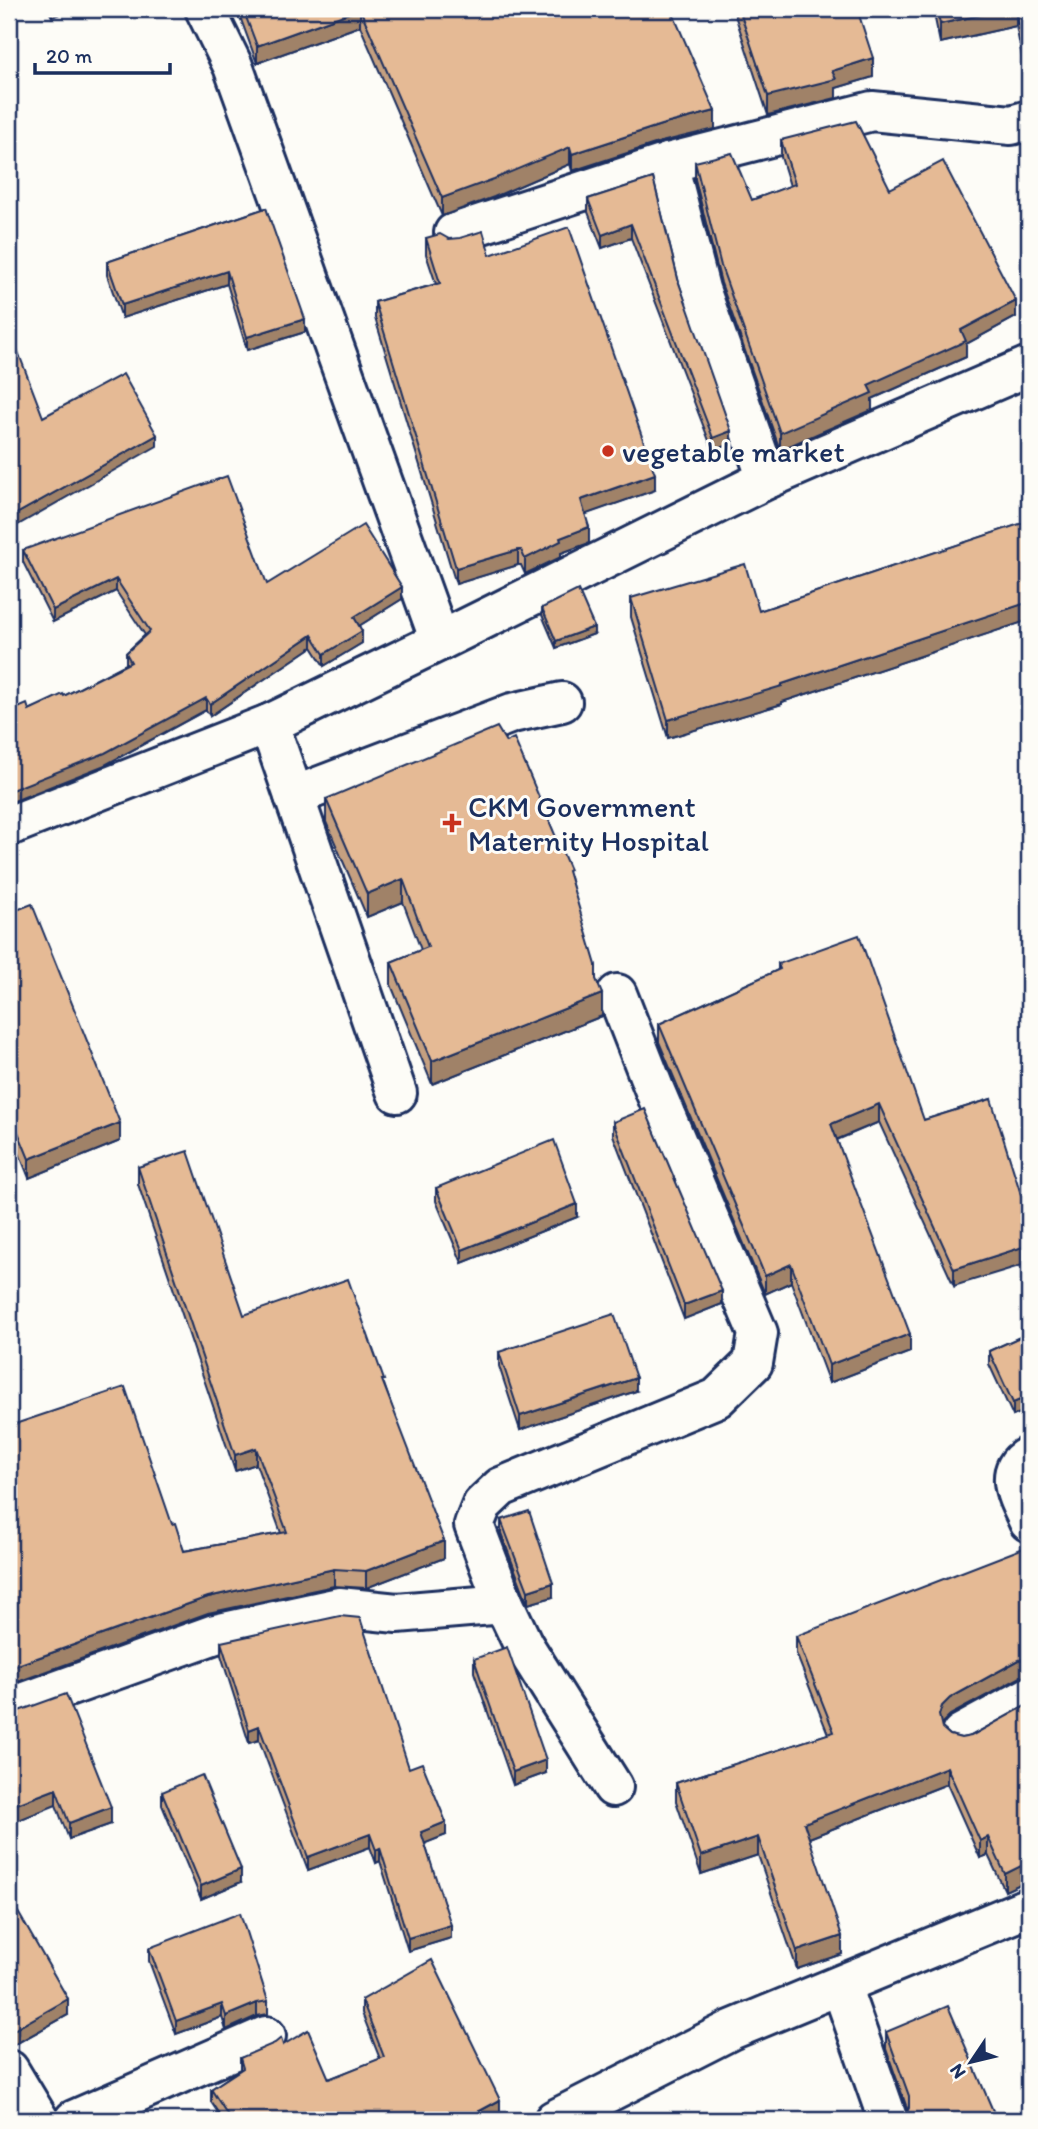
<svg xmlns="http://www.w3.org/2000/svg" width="1038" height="2129" viewBox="0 0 1038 2129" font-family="Itim,sans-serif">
  <rect width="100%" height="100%" fill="#fdfcf7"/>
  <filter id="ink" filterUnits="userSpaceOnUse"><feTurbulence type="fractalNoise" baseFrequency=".0143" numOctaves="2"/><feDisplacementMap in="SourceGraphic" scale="14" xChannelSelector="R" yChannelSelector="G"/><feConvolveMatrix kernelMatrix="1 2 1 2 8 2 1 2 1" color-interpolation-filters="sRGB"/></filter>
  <g filter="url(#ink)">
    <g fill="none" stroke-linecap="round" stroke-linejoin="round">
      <g stroke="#1b2f5e" stroke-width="44">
        <g id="minor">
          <polyline points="205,9 233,66 440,641"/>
          <polyline points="668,163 700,289 767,479"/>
          <polyline points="454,233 668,163 872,111 1011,125 1029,120"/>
          <polyline points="269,724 397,1093"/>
          <polyline points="294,796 512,713 562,702"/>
          <polyline points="9,826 269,724 440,641 767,479 1029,366"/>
          <path d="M1029 1456C1000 1471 1020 1501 1029 1522"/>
          <polyline points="504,1604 474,1525 482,1505 501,1487 717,1398 753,1363 758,1333 655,1091 617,994"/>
          <polyline points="9,1708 215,1634 339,1607 397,1613 504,1604 523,1644 613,1787"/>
          <polyline points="961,1734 1029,1697"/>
          <polyline points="841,1986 888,2120"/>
          <polyline points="9,2070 39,2120"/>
          <polyline points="74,2120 266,2036"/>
          <polyline points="554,2120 731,2030 1029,1907"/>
        </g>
      </g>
      <use href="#minor" stroke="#fdfcf7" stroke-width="38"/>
    </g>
    <g fill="#c5a080" stroke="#1b2f5e" stroke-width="2">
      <polygon points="48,9 71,9 52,17"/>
      <polygon points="239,9 434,9 438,16 715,129 661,142 572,171 570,164 494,197 442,216 360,26 257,63 239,14"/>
      <polygon points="733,9 857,9 873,77 836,88 836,98 768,115"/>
      <polygon points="933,9 1029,9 1029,87 1028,87 1016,26 940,43"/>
      <polygon points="781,140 890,189 1016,317 966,344 966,357 872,399 872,410 780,450 721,283 695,179 695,162 752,200 790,186 781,157"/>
      <polygon points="653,178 679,283 731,444 713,451 631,238 602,248 588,212 588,199"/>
      <polygon points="266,208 305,332 247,350 227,284 122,318 107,275 107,262"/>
      <polygon points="426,238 449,239 490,255 655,490 585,514 589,543 561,553 561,557 525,574 521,565 518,565 456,584 375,318 375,302 436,284 426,254"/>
      <polygon points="1029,521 1029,620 782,702 782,704 668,738 631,617 631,598 759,611"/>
      <polygon points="23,550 267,584 402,599 359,626 362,643 324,666 312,647 210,716 206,710 105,765 9,803 9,712 29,710 64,696 126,664 126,653 145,635 116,591 53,622 23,562"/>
      <polygon points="542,608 594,634 556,648 542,615"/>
      <polygon points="326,799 570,877 596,979 602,1016 432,1084 391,985 391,962 421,950 403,902 367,917 326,822"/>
      <polygon points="9,913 120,1141 29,1178 9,1128"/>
      <polygon points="778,964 924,1120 991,1099 954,1286 879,1122 837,1140 910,1352 829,1383 791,1282 765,1294 659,1042 659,1024 778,970"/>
      <polygon points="613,1122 722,1304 684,1319 613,1135"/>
      <polygon points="138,1167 244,1315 384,1384 444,1558 366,1588 334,1586 208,1613 172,1524 184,1551 281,1533 256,1464 235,1471 138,1184"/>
      <polygon points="436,1188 577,1217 462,1263 436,1201"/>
      <polygon points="1029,1333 1029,1409 1013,1416 989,1364 989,1351"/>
      <polygon points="499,1352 636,1391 520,1430 499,1366"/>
      <polygon points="501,1520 553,1597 528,1604 501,1533"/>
      <polygon points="796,1636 1019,1678 950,1715 942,1725 942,1728 950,1735 961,1738 971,1736 1029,1704 1029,1880 1005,1891 988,1855 980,1858 947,1784 809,1838 842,1954 797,1969 758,1855 701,1874 676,1801 676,1783 828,1734 796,1653"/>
      <polygon points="221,1642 409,1768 446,1835 425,1843 451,1938 408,1951 380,1861 376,1863 370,1847 308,1870 259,1740 249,1743 221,1655"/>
      <polygon points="474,1659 546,1773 513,1785 474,1672"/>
      <polygon points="9,1713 111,1824 69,1839 56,1805"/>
      <polygon points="162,1792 241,1882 201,1899 162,1805"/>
      <polygon points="9,1917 68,2015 10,2047 9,2045"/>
      <polygon points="149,1948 268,2001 268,2014 257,2016 226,2030 222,2017 176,2034 149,1961"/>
      <polygon points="362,2000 500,2113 486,2120 223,2120 211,2102 211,2089 240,2070 240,2058 283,2045 329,2079 380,2059 362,2013"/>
      <polygon points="886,2032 997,2120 904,2118 908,2111 886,2049"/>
    </g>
    <g fill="#a08268" stroke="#1b2f5e" stroke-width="2">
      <polygon points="52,9 71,9 52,17"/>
      <polygon points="360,9 360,26 257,63 257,46"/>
      <polygon points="1007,9 1016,9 1016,26 940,43 940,24"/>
      <polygon points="873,58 873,77 836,88 836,98 768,115 768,96 832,71"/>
      <polygon points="715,111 715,129 661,142 572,171 572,154 661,125"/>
      <polygon points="570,147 570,164 494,197 442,216 442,198"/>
      <polygon points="631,224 631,238 602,248 602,235"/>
      <polygon points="227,271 227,284 122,318 122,305"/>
      <polygon points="1016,301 1016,317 966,344 966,357 872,399 872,410 780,450 780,433 868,385 961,330"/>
      <polygon points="305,319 305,332 247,350 247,337"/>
      <polygon points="731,431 731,444 713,451 713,438"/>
      <polygon points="157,435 157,446 9,530 9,518"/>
      <polygon points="655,474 655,490 581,516 581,500"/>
      <polygon points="589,527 589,543 561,553 561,557 525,574 525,559 560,538"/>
      <polygon points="518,550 518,565 456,584 456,568"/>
      <polygon points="116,579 116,591 53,622 53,610"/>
      <polygon points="402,587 402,599 354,629 354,617"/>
      <polygon points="1029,602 1029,620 782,702 782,704 668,738 668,720 782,684"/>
      <polygon points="594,627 594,634 556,648 556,641"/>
      <polygon points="362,631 362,643 324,666 324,654"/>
      <polygon points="312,635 312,647 210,716 210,704"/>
      <polygon points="206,698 206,710 105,765 9,803 9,791"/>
      <polygon points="403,879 403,902 367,917 367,894"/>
      <polygon points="602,994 602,1016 432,1084 432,1061"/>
      <polygon points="879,1104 879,1122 831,1142 831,1124"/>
      <polygon points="120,1123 120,1141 29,1178 29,1159"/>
      <polygon points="577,1204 577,1217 462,1263 462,1250"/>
      <polygon points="1029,1245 1029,1263 954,1286 954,1269"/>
      <polygon points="791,1264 791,1282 765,1294 765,1276"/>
      <polygon points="722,1291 722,1304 684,1319 684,1305"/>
      <polygon points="910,1334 910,1352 829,1383 829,1365"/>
      <polygon points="636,1378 636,1391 520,1430 520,1416"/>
      <polygon points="1029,1396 1029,1409 1013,1416 1013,1403"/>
      <polygon points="256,1448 256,1464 235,1471 235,1455"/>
      <polygon points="444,1541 444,1558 366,1588 366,1571"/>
      <polygon points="334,1569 334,1586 208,1613 9,1685 9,1668 208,1597"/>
      <polygon points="553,1583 553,1597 528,1604 528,1591"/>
      <polygon points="1029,1658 1029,1675 1019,1678 950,1715 942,1723 939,1733 939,1715 942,1706 950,1698 1019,1660"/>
      <polygon points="259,1726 259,1740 249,1743 249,1730"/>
      <polygon points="546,1760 546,1773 513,1785 513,1772"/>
      <polygon points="947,1767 947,1784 804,1840 804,1823"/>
      <polygon points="56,1789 56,1805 9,1824 9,1807"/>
      <polygon points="111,1807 111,1824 69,1839 69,1823"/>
      <polygon points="446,1822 446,1835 421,1845 421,1832"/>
      <polygon points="370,1834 370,1847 308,1870 308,1857"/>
      <polygon points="758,1837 758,1855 701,1874 701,1856"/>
      <polygon points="988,1837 988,1855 980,1858 980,1841"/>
      <polygon points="380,1848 380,1861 376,1863 376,1850"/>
      <polygon points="1029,1862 1029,1880 1005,1891 1005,1874"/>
      <polygon points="241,1869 241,1882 201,1899 201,1886"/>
      <polygon points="451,1925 451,1938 408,1951 408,1938"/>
      <polygon points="842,1936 842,1954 797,1969 797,1951"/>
      <polygon points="68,1999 68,2015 10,2047 10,2032"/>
      <polygon points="257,2003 257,2016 226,2030 226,2016"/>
      <polygon points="222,2004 222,2017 176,2034 176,2021"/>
      <polygon points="500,2100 500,2113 486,2120 463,2120"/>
    </g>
    <g fill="#e5ba95" stroke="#1b2f5e" stroke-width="2">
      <polygon points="243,9 434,9 438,16 457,9 671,9 715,111 661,125 572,154 570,147 494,179 442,198 360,9 257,46"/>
      <polygon points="739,9 857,9 873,58 832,71 836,79 768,96"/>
      <polygon points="937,9 1007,9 940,24"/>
      <polygon points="1016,9 1029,9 1029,68 1028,68"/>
      <polygon points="856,121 890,189 943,161 1016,301 961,330 966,341 868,385 872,393 780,433 721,266 695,162 732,153 752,200 795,184 781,140"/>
      <polygon points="653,178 679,283 731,431 713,438 631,224 602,235 588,199"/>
      <polygon points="266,208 305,319 247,337 227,271 122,305 107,262"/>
      <polygon points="569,227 655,474 581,500 589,527 560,538 561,541 525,559 521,550 518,550 456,568 375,302 440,283 426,238 440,234 449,239 460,238 483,231 490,255"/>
      <polygon points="9,328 43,417 123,374 157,435 9,518"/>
      <polygon points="227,476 267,584 363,525 402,587 354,617 362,631 324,654 312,635 210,704 206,698 105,753 9,791 9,712 27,704 29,710 63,694 64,696 131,662 126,653 150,631 116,579 53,610 23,550"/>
      <polygon points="1029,521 1029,602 782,684 782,686 668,720 631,598 745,564 759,611"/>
      <polygon points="578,590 594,627 556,641 542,608"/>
      <polygon points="497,727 506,742 514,738 570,870 568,871 596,965 596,979 602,994 432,1061 391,962 428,947 403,879 367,894 326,799"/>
      <polygon points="32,904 120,1123 29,1159 9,1110 9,913"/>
      <polygon points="859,935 924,1120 991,1099 1029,1220 1029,1245 954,1269 879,1104 831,1124 910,1334 829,1365 791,1264 765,1276 659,1024 780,969 778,964"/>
      <polygon points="645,1109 722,1291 684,1305 613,1122"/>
      <polygon points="554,1140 577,1204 462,1250 436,1188"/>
      <polygon points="188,1151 244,1315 348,1279 384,1380 382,1380 444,1541 366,1571 334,1569 208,1597 9,1668 9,1426 125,1387 172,1524 175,1523 184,1551 287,1532 256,1448 235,1455 138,1167"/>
      <polygon points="614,1314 636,1378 520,1416 499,1352"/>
      <polygon points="1029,1333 1029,1396 1013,1403 989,1351"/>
      <polygon points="529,1511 553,1583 528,1591 501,1520"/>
      <polygon points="1029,1546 1029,1658 1019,1660 950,1698 942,1706 939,1715 942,1728 950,1735 961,1738 971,1736 1029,1704 1029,1862 1005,1874 988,1837 980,1841 947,1767 804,1823 842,1936 797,1951 758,1837 701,1856 676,1783 834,1732 796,1636"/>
      <polygon points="340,1616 360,1618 409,1768 422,1763 446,1822 421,1832 451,1925 408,1938 380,1848 376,1850 370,1834 308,1857 259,1726 249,1730 221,1642"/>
      <polygon points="507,1647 546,1760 513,1772 474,1659"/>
      <polygon points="66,1694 111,1807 69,1823 56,1789 9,1807 9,1713 16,1712"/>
      <polygon points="202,1775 241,1869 201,1886 162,1792"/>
      <polygon points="18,1912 68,1999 10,2032 9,2030 9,1917"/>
      <polygon points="240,1913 268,2001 257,2003 226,2016 222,2004 176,2021 149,1948"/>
      <polygon points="432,1960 500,2100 463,2120 231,2120 211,2089 243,2068 240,2058 275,2043 281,2038 283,2045 308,2030 329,2079 384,2057 362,2000"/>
      <polygon points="948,2006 997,2120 900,2120 904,2118 909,2108 909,2096 886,2032"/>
    </g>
  </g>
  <g fill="#c8321e" stroke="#fdfcf7" stroke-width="2.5">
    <circle cx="608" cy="451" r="7"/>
    <path d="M448.5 812.5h7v7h7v7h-7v7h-7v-7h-7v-7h7z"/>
  </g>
  <g text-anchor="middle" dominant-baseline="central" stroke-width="6" stroke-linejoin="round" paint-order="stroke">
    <g font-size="30" fill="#1b2f5e" stroke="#fdfcf7" text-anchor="start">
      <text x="622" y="451">vegetable market</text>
      <text x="468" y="806">CKM Government<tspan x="468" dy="34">Maternity Hospital</tspan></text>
    </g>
  </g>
  <rect width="1038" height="2129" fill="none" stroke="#fdfcf7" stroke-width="35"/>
  <rect x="18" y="18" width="1003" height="2094" fill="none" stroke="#1b2f5e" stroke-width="2.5" filter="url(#ink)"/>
  <g transform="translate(971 2062) rotate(235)" stroke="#fdfcf7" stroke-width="5" paint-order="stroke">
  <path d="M0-5L12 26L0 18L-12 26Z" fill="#1b2f5e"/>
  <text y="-10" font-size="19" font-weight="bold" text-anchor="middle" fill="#1b2f5e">N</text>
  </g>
  <path d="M35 63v10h135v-10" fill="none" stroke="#1b2f5e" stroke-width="3.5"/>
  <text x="46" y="63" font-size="21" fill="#1b2f5e" stroke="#fdfcf7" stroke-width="5" paint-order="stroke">20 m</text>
</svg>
